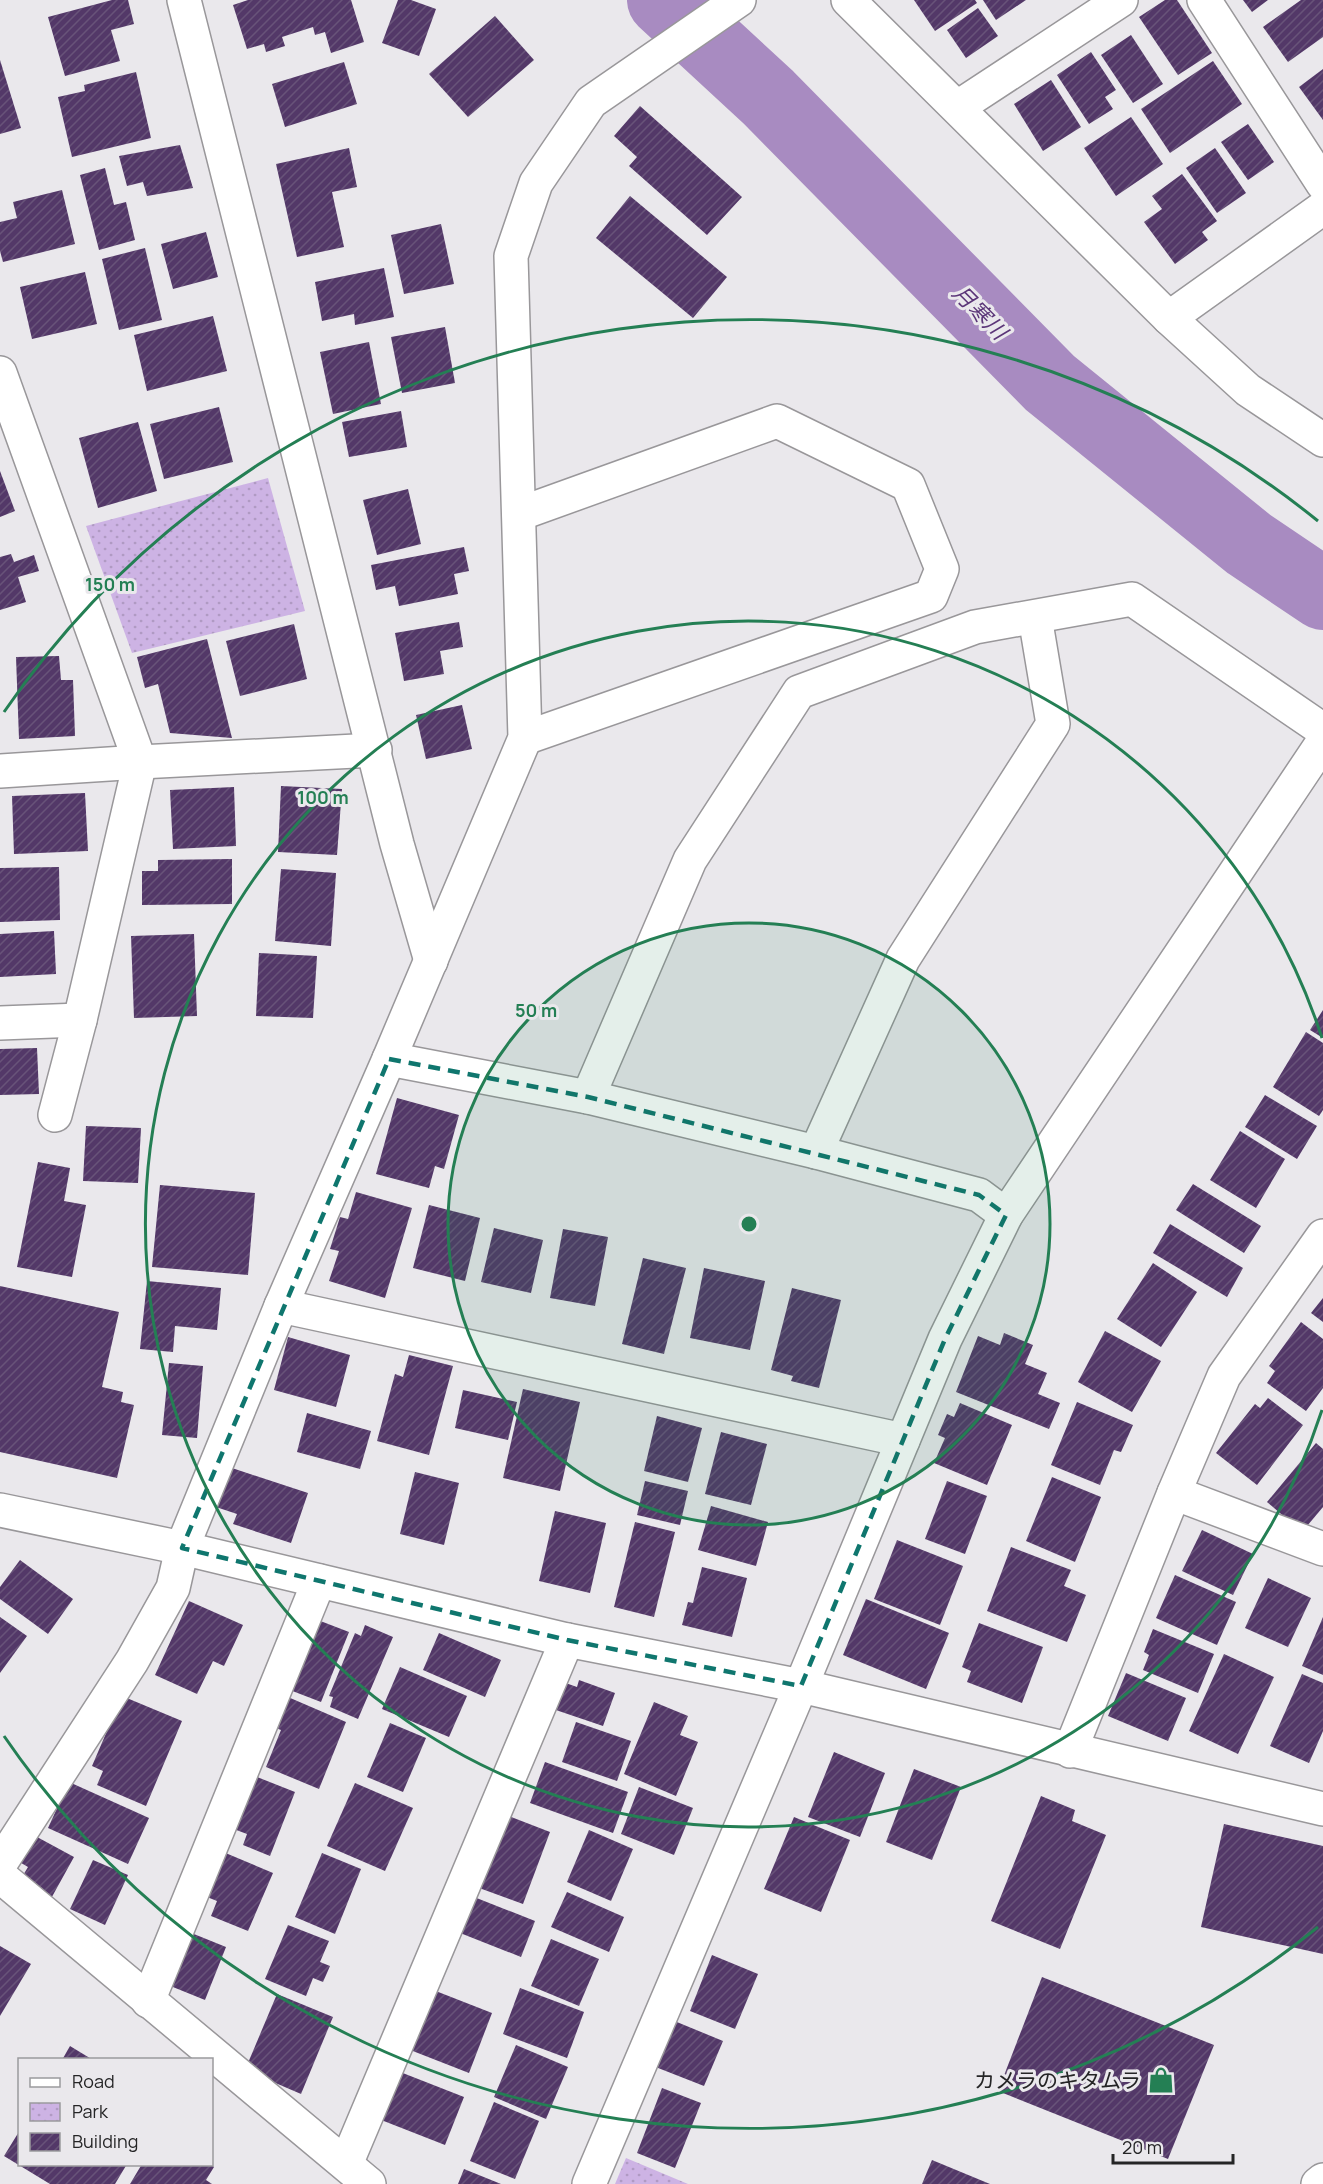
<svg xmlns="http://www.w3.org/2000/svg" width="1323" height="2184" viewBox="0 0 1323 2184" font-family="Manrope,'Noto Sans JP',sans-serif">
  <defs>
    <pattern id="park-dots" width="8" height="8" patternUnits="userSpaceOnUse" patternTransform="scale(1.5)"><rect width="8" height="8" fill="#cdb3e4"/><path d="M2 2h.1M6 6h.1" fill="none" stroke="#b09ac3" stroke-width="1.8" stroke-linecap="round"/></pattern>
    <pattern id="building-hatch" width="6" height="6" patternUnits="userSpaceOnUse" patternTransform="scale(1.5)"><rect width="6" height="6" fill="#533868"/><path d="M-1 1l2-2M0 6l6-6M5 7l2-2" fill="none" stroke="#685379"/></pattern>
  </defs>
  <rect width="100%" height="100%" fill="#eae8ec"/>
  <g fill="url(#park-dots)">
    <polygon points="268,478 305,611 132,653 86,526"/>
    <polygon points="626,2158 688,2184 615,2184"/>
  </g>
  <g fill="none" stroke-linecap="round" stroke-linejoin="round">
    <polyline stroke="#a88bc1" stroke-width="72" points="663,0 768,97 1050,383 1249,544 1323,594"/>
  </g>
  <g fill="url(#building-hatch)">
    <polygon points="112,0 128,0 134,24 111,30 120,61 65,76 48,17"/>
    <polygon points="248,0 351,0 364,42 331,53 325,32 315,35 313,27 282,37 285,46 266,52 264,44 247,49 233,5"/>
    <polygon points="398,0 411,0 436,9 419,56 382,43"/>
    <polygon points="914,0 975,0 977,3 935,31"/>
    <polygon points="983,0 1026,0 996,20"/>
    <polygon points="1165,0 1177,0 1212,53 1178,75 1139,17"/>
    <polygon points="1243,0 1268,0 1252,12"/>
    <polygon points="1301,0 1323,0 1323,37 1288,62 1263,27"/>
    <polygon points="978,8 998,36 966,58 947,30"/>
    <polygon points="495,16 534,60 468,117 429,74"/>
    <polygon points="1131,35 1163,84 1133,103 1101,55"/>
    <polygon points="1091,52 1116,90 1105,97 1113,109 1089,124 1057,75"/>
    <polygon points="0,60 21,128 0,134"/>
    <polygon points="1213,61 1242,104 1170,153 1141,109"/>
    <polygon points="344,62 357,104 285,127 272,84"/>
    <polygon points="1323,69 1323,120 1299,87"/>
    <polygon points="136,72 151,138 72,157 58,97 85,91 84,85"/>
    <polygon points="1051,80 1081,127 1043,151 1014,104"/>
    <polygon points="640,106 742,197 707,235 629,166 637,157 614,136"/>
    <polygon points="1131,117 1163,164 1116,196 1084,148"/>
    <polygon points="1248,124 1274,162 1248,180 1221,142"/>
    <polygon points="180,145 193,188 147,196 143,182 127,186 119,156"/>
    <polygon points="349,148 357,187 332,192 344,247 297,257 276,164"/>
    <polygon points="1215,148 1246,193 1217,213 1186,168"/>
    <polygon points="105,168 114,205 126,202 135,240 99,250 80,175"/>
    <polygon points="1182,174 1217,221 1202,232 1208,240 1175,264 1144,222 1162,209 1152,196"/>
    <polygon points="62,190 75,244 3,262 0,251 0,222 17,218 13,202"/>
    <polygon points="630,196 727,277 693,318 596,238"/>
    <polygon points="441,224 454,284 404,294 391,235"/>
    <polygon points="206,232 218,277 173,289 161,244"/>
    <polygon points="145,248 162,320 119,330 102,259"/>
    <polygon points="384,268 394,317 355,325 354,314 322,321 315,282"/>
    <polygon points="85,272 97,324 32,339 20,287"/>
    <polygon points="213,316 227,371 147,391 134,335"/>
    <polygon points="445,327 455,383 402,393 391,337"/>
    <polygon points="369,342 381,404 333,414 320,352"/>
    <polygon points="219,407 233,462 164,479 150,424"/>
    <polygon points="401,411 407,447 349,457 342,422"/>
    <polygon points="138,422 157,491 98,508 79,438"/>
    <polygon points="0,471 15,511 0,517"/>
    <polygon points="408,489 421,544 377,555 363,500"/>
    <polygon points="464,547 469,571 454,574 458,594 399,606 395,586 376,590 371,565"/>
    <polygon points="11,554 14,562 34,555 39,571 18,577 26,602 0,610 0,557"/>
    <polygon points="459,622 463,647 440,651 444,674 404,681 395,633"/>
    <polygon points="294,624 307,679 240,696 226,641"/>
    <polygon points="207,639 232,738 170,733 158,684 145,688 137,657"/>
    <polygon points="59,656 61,680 73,680 75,736 19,739 16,657"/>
    <polygon points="462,705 472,749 426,759 416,715"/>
    <polygon points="281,786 342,789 337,855 278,852"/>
    <polygon points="234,787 236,846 173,849 170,790"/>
    <polygon points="85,793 88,851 14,854 12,796"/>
    <polygon points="232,859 232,904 142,905 142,871 158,871 158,860"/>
    <polygon points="59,867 60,920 0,922 0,868"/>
    <polygon points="281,869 336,873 331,946 275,941"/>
    <polygon points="54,931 56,974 0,977 0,934"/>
    <polygon points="194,934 197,1016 134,1018 131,936"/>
    <polygon points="259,953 317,956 313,1018 256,1016"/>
    <polygon points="1323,1010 1323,1038 1310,1030"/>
    <polygon points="1306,1032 1323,1043 1323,1110 1319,1116 1273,1087"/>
    <polygon points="37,1048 39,1094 0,1095 0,1049"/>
    <polygon points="1265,1095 1317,1126 1297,1159 1245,1127"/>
    <polygon points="397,1098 459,1115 444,1169 435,1166 429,1188 376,1174"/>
    <polygon points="86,1126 141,1128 138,1183 83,1181"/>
    <polygon points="1240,1131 1285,1159 1256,1208 1210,1180"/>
    <polygon points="38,1162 70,1168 64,1201 86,1205 72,1277 17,1267"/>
    <polygon points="1193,1184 1261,1226 1244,1253 1176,1210"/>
    <polygon points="160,1185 255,1193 248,1275 152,1267"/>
    <polygon points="356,1192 412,1208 385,1298 329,1281 339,1251 330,1249 340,1217 348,1219"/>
    <polygon points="429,1205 480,1218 465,1281 413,1268"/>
    <polygon points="1170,1224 1243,1268 1227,1297 1153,1253"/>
    <polygon points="494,1228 543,1240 531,1293 481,1282"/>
    <polygon points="563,1229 608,1237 595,1306 550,1298"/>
    <polygon points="643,1258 686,1268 664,1354 622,1344"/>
    <polygon points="1153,1263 1197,1292 1161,1347 1117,1319"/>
    <polygon points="704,1268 765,1281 750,1350 690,1338"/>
    <polygon points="147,1281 221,1288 217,1330 175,1326 173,1352 140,1349"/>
    <polygon points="0,1286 119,1312 102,1387 123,1392 121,1402 134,1405 117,1478 0,1452"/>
    <polygon points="792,1288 841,1300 819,1388 791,1381 793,1376 771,1370"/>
    <polygon points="1323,1298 1323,1322 1311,1313"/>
    <polygon points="1301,1322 1323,1339 1323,1388 1306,1411 1267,1383 1275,1371 1269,1366"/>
    <polygon points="1105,1331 1161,1361 1132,1412 1078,1382"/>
    <polygon points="1004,1333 1033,1345 1025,1364 1047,1373 1038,1394 1060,1403 1049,1429 956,1392 978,1336 1000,1345"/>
    <polygon points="288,1337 350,1355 336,1407 274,1390"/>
    <polygon points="409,1355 453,1366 429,1455 377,1441 395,1374 403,1377"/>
    <polygon points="169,1363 203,1366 197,1438 162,1435"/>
    <polygon points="523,1389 580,1402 560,1491 503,1478"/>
    <polygon points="463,1390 517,1402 508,1440 455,1428"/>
    <polygon points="1268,1398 1303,1425 1257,1485 1216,1453 1255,1404 1260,1408"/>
    <polygon points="1077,1402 1133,1425 1121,1452 1114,1450 1100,1485 1051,1465"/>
    <polygon points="960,1403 1012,1425 987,1485 934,1463 945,1438 938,1435 947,1414 954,1417"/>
    <polygon points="307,1413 371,1431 360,1469 297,1452"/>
    <polygon points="657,1416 702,1428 688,1482 644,1471"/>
    <polygon points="721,1432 767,1444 751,1505 705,1494"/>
    <polygon points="1316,1443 1323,1449 1323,1507 1302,1532 1267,1502"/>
    <polygon points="226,1466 308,1493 291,1543 233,1524 237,1514 213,1506"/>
    <polygon points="415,1472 459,1483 444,1545 400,1534"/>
    <polygon points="1052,1477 1101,1497 1075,1562 1026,1541"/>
    <polygon points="645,1481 688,1491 680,1525 637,1515"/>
    <polygon points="947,1481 987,1496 965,1554 925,1539"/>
    <polygon points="711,1506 768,1522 756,1566 698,1550"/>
    <polygon points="555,1511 606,1523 590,1593 539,1581"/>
    <polygon points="635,1522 675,1532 654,1617 614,1607"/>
    <polygon points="1202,1530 1253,1554 1233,1595 1182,1571"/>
    <polygon points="897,1540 963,1566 940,1625 874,1599"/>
    <polygon points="1011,1547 1071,1570 1064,1586 1086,1595 1067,1642 987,1611"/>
    <polygon points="20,1560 73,1599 48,1634 0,1599 0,1587"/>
    <polygon points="702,1567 747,1578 732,1637 682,1625 688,1602 693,1603"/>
    <polygon points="1175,1575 1236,1602 1217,1645 1156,1618"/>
    <polygon points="1268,1578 1311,1598 1288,1647 1245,1628"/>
    <polygon points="866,1599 949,1633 926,1689 843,1655"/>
    <polygon points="189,1601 243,1625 224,1666 213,1661 197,1694 155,1675"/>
    <polygon points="0,1617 27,1636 0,1673"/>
    <polygon points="310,1617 349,1632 321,1702 282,1687"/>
    <polygon points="1323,1617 1323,1675 1302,1666"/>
    <polygon points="979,1623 1043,1647 1022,1703 967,1682 971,1671 962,1667"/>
    <polygon points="365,1625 393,1637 358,1719 330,1707 333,1697 329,1696 355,1633 361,1636"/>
    <polygon points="1153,1629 1214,1654 1198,1693 1143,1670 1149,1655 1144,1652"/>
    <polygon points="439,1633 501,1660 485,1697 423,1670"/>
    <polygon points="1224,1654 1274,1677 1238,1754 1189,1731"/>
    <polygon points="400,1667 467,1696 449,1737 382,1709"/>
    <polygon points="1126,1673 1186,1698 1168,1741 1108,1716"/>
    <polygon points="1302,1674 1323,1683 1323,1731 1309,1763 1270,1746"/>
    <polygon points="557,1680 577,1687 579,1680 615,1693 603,1726 547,1707"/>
    <polygon points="281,1694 346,1722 319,1789 266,1767 281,1730 268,1725"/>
    <polygon points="122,1696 182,1721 146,1806 97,1785 103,1771 92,1766"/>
    <polygon points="654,1702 688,1716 680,1735 698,1742 676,1796 624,1774"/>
    <polygon points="576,1722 631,1741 617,1781 562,1762"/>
    <polygon points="390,1723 426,1738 403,1792 367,1777"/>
    <polygon points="834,1752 885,1773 860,1837 808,1817"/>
    <polygon points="545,1762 628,1792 613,1833 530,1803"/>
    <polygon points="914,1769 961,1787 932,1860 886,1842"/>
    <polygon points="252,1775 295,1792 270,1856 243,1845 247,1834 231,1828"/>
    <polygon points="69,1782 149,1818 128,1864 48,1828"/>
    <polygon points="355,1783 413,1808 385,1871 327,1846"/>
    <polygon points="639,1787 693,1808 674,1855 621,1834"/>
    <polygon points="1041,1796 1075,1810 1072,1821 1106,1835 1060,1949 991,1921"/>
    <polygon points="498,1812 550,1832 523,1904 471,1885"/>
    <polygon points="794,1817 850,1840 821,1912 764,1889"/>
    <polygon points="1224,1824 1323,1846 1323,1954 1201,1927"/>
    <polygon points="589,1830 633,1849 611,1901 567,1882"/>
    <polygon points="26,1831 74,1857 48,1904 16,1887 28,1867 11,1857"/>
    <polygon points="216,1849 273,1873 248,1931 211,1916 217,1901 197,1893"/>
    <polygon points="322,1853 361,1869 335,1934 295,1917"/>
    <polygon points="93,1860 128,1875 105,1925 70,1909"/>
    <polygon points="567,1892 624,1917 609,1952 551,1927"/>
    <polygon points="464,1893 535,1921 521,1957 450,1929"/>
    <polygon points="288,1925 329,1941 320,1962 330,1966 323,1982 313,1978 306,1996 265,1979"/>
    <polygon points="184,1930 226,1947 205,2000 163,1983"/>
    <polygon points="551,1939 599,1959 579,2006 531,1986"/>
    <polygon points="0,1946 31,1964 0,2016"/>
    <polygon points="712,1955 758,1974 735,2029 690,2011"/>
    <polygon points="1042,1977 1214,2045 1168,2159 998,2091"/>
    <polygon points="423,1986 492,2013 469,2073 400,2046"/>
    <polygon points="520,1988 584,2012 567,2058 503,2034"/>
    <polygon points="277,1994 333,2017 301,2094 245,2070"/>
    <polygon points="672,2020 723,2041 704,2086 653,2066"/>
    <polygon points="516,2045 568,2067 546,2119 494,2097"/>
    <polygon points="70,2046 93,2060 62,2060"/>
    <polygon points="390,2068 464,2097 445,2145 371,2116"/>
    <polygon points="662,2088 701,2103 675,2168 637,2153"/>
    <polygon points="494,2102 539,2121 515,2179 470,2161"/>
    <polygon points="20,2130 20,2164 127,2164 115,2184 50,2184 4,2156"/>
    <polygon points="932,2160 990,2184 922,2184"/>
    <polygon points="142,2164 210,2164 214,2167 206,2180 212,2184 130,2184"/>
    <polygon points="464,2169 501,2184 458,2184"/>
  </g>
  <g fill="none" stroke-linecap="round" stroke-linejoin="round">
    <g stroke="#99979a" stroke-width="36">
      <g id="minor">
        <polyline points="184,0 397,844 431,961"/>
        <polyline points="848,0 1169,318 1248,390 1323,440"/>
        <polyline points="1204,0 1323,184"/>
        <polyline points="958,107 1121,0"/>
        <polyline points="1169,318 1323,208"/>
        <polyline points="0,373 140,762 80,1020 55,1115"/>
        <polyline points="519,514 777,421 908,485 942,569 931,596 525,738"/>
        <polyline points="0,771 140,762 375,750"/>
        <polyline points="0,1023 80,1020"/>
        <polyline points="389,1059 588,1097 816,1152 979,1195 1006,1215"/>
        <polyline points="588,1097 690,860 799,692 975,627 1132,599 1323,730"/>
        <polyline points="816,1152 903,959 1053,724 1035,617"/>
        <polyline points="281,1306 903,1440"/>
        <polyline points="1174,1493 1323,1549"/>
        <polyline points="0,1510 182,1548 567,1640 801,1686 1323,1809"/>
        <polyline points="1070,1751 1174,1493 1224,1376 1323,1236"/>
        <polyline points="0,1864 132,1661 173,1588 182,1548 281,1306 389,1059 525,738 511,256 536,183 591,102 739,0"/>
        <polyline points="0,1876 369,2184"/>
        <polyline points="148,2001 319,1581"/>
        <polyline points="346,2164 567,1640"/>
        <polyline points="589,2184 801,1686 945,1339 1006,1215 1323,742"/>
      </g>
    </g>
    <g stroke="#99979a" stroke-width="36">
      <polyline id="major" points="1318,2184 1323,2180"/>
    </g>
    <use href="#minor" stroke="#fff" stroke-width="33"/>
    <use href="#major" stroke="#fff" stroke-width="33"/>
  </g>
  <path fill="none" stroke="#0f766e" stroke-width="4.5" stroke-dasharray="12 8" stroke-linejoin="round" d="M389 1059 588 1097 979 1195 1006 1215 945 1339 801 1686 567 1640 182 1548Z"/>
  <circle cx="749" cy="1224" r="301" fill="#247f54" fill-opacity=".12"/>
  <g fill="none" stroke="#247f54" stroke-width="3">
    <circle cx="749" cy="1224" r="301"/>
    <path d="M1322 1410A603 603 0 1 1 1322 1038"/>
    <path d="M1318 1927A904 904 0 0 1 4 1736M4 712A904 904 0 0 1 1318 521"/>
  </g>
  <defs>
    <g id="shop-bare" transform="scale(2.07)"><path d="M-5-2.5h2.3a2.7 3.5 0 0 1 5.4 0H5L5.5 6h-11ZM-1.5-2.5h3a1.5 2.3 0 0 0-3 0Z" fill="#247f54" stroke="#eae8ec" stroke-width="2.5" paint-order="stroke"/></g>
  </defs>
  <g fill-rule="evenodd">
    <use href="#shop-bare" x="1161" y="2080"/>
  </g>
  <g text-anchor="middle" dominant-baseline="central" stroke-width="6" stroke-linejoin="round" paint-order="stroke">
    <g font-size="21" fill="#252526" stroke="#eae8ec" text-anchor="end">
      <text x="1141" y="2080">カメラのキタムラ</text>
    </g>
    <g font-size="22" font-style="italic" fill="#5b3578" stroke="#eae8ec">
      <text transform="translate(980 312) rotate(45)">月寒川</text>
    </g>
  </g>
  <circle cx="749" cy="1224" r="9" fill="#247f54" stroke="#eae8ec" stroke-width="3"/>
  <g font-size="18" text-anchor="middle" font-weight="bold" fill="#247f54" stroke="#eae8ec" stroke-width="6" stroke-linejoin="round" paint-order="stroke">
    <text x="110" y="591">150 m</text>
    <text x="323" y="804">100 m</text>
    <text x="536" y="1017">50 m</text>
  </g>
  <rect x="18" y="2058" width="195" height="108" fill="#eae8ec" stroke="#9b9a9d" stroke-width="1.5"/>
  <rect x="30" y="2078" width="30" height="9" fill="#ffffff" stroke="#9b9a9d" stroke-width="1.5"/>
  <text x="72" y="2088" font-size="18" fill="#252526">Road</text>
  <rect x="30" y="2103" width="30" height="18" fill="url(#park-dots)" stroke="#9b9a9d" stroke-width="1.5"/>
  <text x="72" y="2118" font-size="18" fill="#252526">Park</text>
  <rect x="30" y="2133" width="30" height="18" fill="url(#building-hatch)" stroke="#9b9a9d" stroke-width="1.5"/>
  <text x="72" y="2148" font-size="18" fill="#252526">Building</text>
  <path d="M1113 2154v9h120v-9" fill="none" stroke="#252526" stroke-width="3"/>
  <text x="1122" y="2154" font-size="18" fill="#252526" stroke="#eae8ec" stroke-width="4.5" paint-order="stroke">20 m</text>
</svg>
